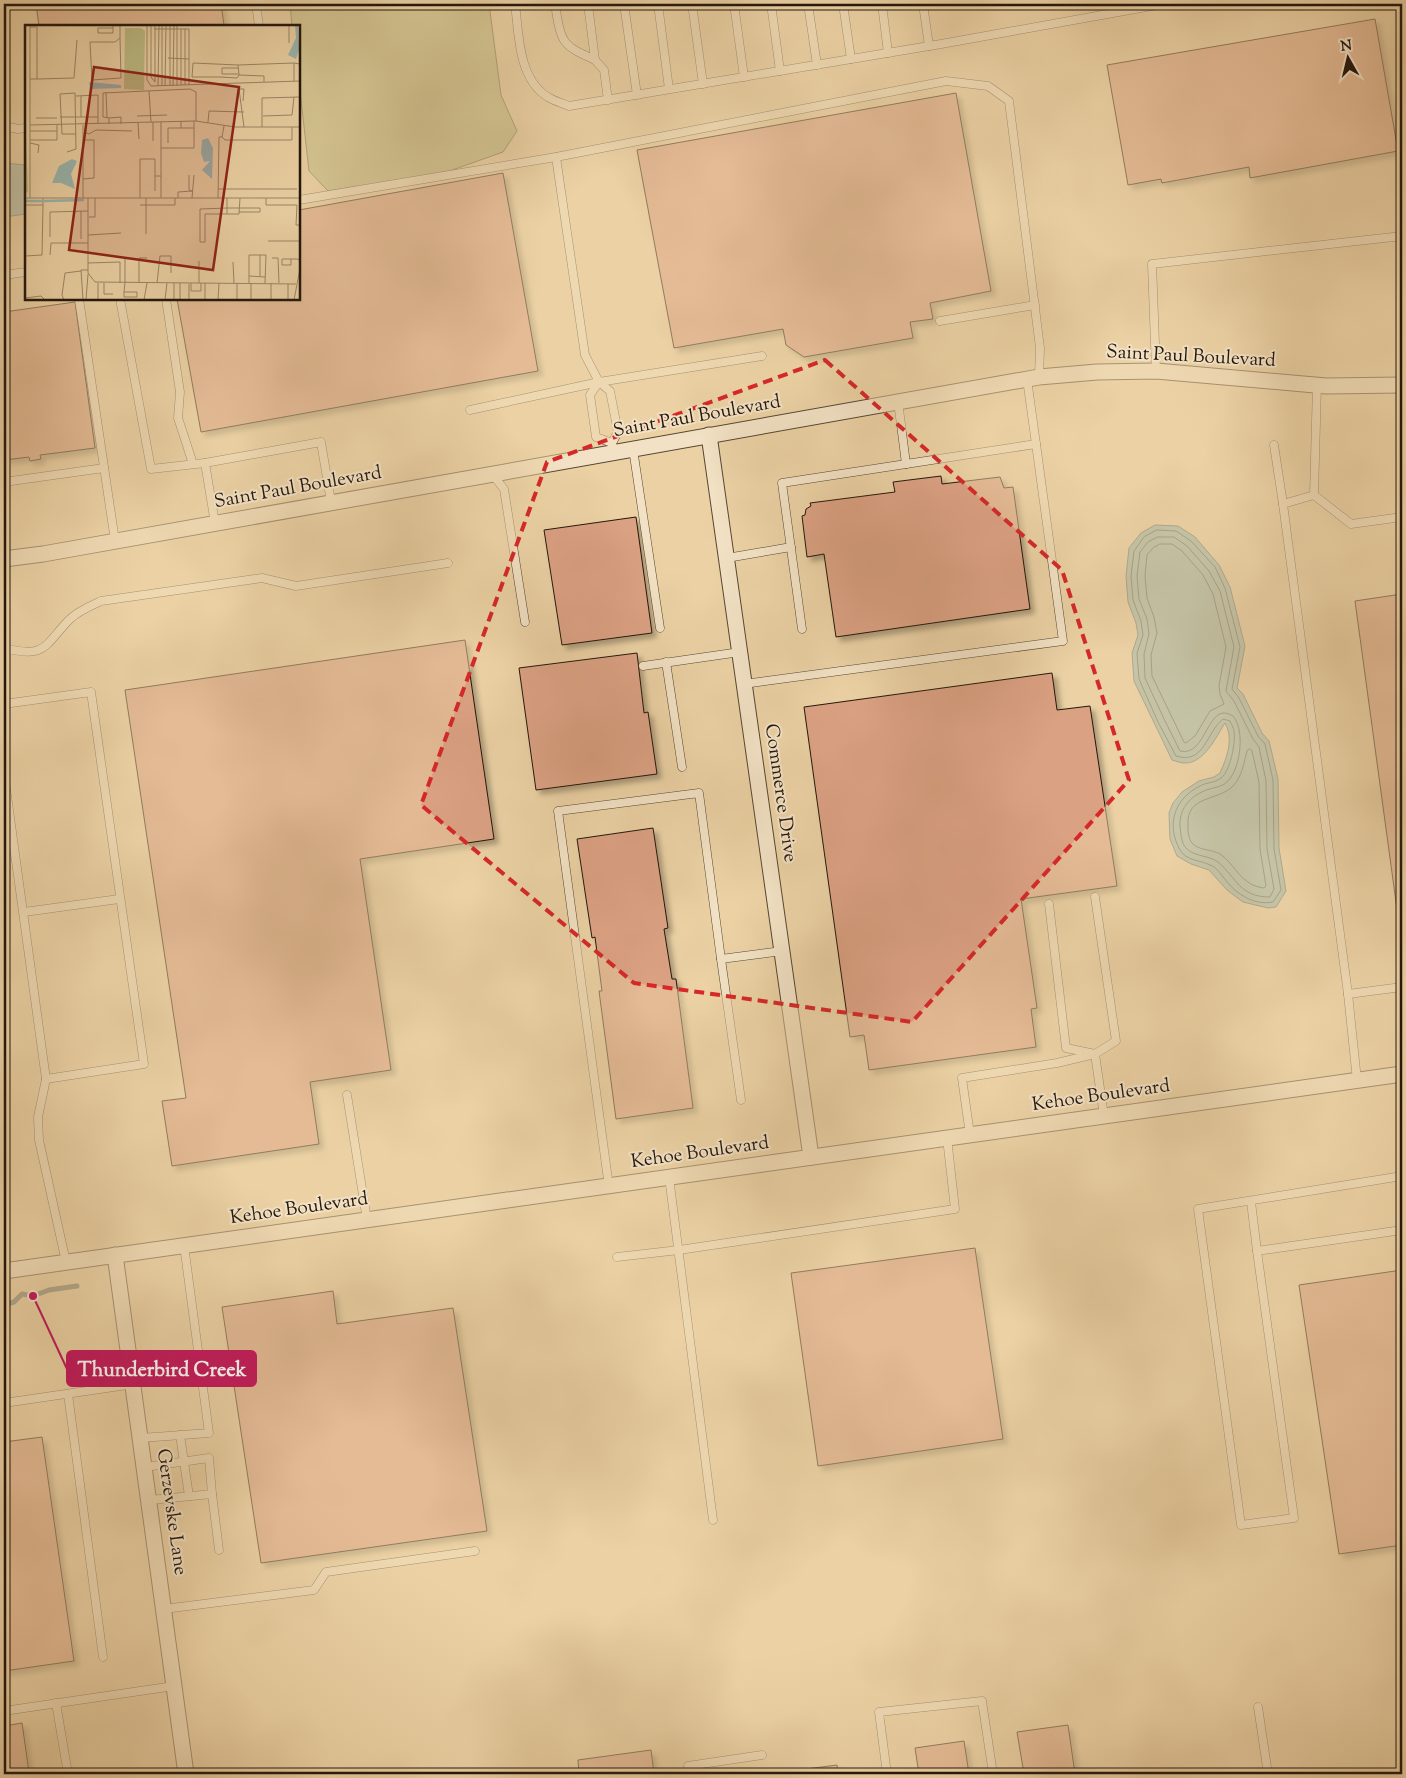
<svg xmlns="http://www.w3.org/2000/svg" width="1406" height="1778" viewBox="0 0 1406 1778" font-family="'Sorts Mill Goudy',serif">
  <defs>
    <filter id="shadow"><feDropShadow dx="4.5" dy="4.5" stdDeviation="2.5" flood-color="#0004"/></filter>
  </defs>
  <rect width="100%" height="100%" fill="#ebd1a4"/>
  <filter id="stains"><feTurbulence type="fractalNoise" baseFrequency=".004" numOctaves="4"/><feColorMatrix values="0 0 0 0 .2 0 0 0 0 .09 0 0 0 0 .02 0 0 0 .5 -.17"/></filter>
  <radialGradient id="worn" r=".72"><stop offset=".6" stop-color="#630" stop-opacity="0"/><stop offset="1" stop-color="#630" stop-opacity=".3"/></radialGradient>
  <polygon fill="#bcba82" stroke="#706848" points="290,4 489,4 501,95 517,131 503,152 441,174 328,191 309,171 299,82 299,26 292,26"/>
  <g fill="#9ab5ae" stroke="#6a766e">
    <polygon points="4,163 26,165 26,214 4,217"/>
    <path d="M1155 525 1178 526 1195 537 1219 565 1230 587 1245 646 1237 688 1243 694 1262 733 1269 741 1278 779 1279 848 1286 891 1276 907 1268 908 1243 902 1227 890 1209 870 1191 864 1177 856 1170 839 1169 813 1173 803 1182 792 1199 781 1214 777 1220 773C1227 757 1234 739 1225 723 1216 737 1204 764 1184 763 1180 763 1176 761 1172 760L1134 681 1132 653 1138 635 1136 623 1128 602 1126 576 1129 548 1141 533Z"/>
  </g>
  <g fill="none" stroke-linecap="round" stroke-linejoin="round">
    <g stroke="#5e665e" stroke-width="1">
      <path d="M1157 530 1176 531 1191 541 1215 567 1225 588 1240 647 1232 689 1239 698 1258 736 1265 744 1273 780 1274 849 1281 890 1273 902C1253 906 1235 893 1224 878 1220 873 1216 867 1210 865 1201 860 1186 861 1180 850 1166 825 1174 799 1200 786 1207 782 1215 783 1221 778 1230 772 1236 742 1234 731 1234 728 1231 724 1230 721L1223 719C1206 732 1205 765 1176 756L1158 722 1139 679 1137 653 1143 635 1141 621 1133 600 1131 576 1134 551 1144 537Z"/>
      <path d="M1158 537H1174L1187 546 1209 571 1220 591 1234 647 1226 691 1234 701 1253 739 1259 747 1266 781 1267 849 1274 889 1270 897C1239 897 1237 878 1218 862 1209 855 1194 857 1186 848 1181 843 1181 833 1180 827 1179 810 1188 798 1204 791 1212 787 1222 788 1228 781 1241 767 1245 730 1233 716 1207 699 1207 758 1180 751L1164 719 1145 678 1144 654 1149 634 1147 619 1139 599 1137 576 1140 552 1148 542Z"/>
      <polygon points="1160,544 1172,544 1182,551 1203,575 1213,594 1226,647 1219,686 1220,694 1224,704 1210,711 1195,736 1186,743 1184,742 1152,676 1151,655 1157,633 1154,617 1147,598 1145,576 1147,555 1153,548"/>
      <path d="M1250 749 1252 751 1259 782 1260 849 1266 886 1264 888C1240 885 1237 866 1220 854 1212 849 1199 851 1192 843 1188 838 1188 830 1188 825 1186 795 1219 801 1233 786 1242 777 1244 762 1247 751Z"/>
    </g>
    <g stroke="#6a766e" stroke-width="5">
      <polyline points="4,1235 6,1242"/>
      <polyline points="4,1305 14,1302 22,1294 33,1296 49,1290 77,1286"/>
    </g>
  </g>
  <g fill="#dba183" stroke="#23170d" filter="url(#shadow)">
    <polygon points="36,4 221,4 224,25 218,26 39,26"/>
    <polygon points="1375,19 1398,151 1250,178 1249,167 1162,183 1161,179 1128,185 1107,65"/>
    <polygon points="956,93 991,291 930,303 933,319 910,322 913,338 804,357 786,345 783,329 674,348 637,150"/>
    <polygon points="503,173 538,371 201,432 177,299 299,299 299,210"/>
    <polygon points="75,302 95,448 40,455 41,459 30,461 29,457 4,460 4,312"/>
    <polygon points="941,476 942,484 1000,477 1004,488 1013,487 1030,609 836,637 824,554 807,557 802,516 805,515 806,509 811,506 810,503 895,492 893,482"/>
    <polygon points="636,517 652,633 562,645 544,530"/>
    <polygon points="1402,594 1402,946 1355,601"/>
    <polygon points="465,640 494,839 360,859 391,1070 310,1082 319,1144 172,1166 162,1101 186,1098 125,690"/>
    <polygon points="637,653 644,713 648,712 657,774 536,790 519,668"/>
    <polygon points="1052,673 1057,710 1090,706 1117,886 1021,899 1037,1008 1031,1009 1036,1047 869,1070 864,1035 850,1037 804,707"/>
    <polygon points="653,828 668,928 664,929 672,979 676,979 693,1108 616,1119 599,991 602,991 595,937 592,938 577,839"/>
    <polygon points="975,1248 1003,1439 818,1466 791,1273"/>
    <polygon points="1402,1270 1402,1545 1339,1554 1299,1285"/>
    <polygon points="333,1291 337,1324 453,1308 487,1531 261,1563 222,1307"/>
    <polygon points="42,1437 74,1661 4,1671 4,1442"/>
    <polygon points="22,1723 29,1772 38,1770 39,1774 4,1774 4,1726"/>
    <polygon points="1068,1725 1075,1774 1024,1774 1017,1732"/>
    <polygon points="964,1741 969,1774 919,1774 915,1748"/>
    <polygon points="651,1750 654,1774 579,1774 578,1760"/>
    <polygon points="837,1765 838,1774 768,1774"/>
  </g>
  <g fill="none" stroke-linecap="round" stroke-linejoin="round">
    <g stroke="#554633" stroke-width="9">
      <g id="service">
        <polyline points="256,4 259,26"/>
        <path d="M515 4C519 34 518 79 548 97 554 101 562 103 569 106L941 44 1163 4"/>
        <path d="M555 4C557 15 558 31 564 40 570 50 585 55 595 60L588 4"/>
        <polyline points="624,4 637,95"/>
        <polyline points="658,4 669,89"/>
        <polyline points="692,4 703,84"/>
        <polyline points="734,4 744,77"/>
        <polyline points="771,4 780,71"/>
        <polyline points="808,4 817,65"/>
        <polyline points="843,4 851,59"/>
        <polyline points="882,4 888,53"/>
        <polyline points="923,4 929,46"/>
        <polyline points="595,60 604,70 608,100"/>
        <polyline points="4,126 18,129 26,128"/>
        <polyline points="556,157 585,355 599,382 610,391 618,432 612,443 614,452"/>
        <polyline points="299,200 556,157 946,81 988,86 1009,101 1040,348 1039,377"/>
        <polyline points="4,275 26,272"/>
        <polyline points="79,299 115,541"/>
        <polyline points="120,299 151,469 205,463"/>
        <polyline points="166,299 180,392 178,418 193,464"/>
        <polyline points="940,321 1035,305"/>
        <polyline points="1156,371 1152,264 1402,236"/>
        <polyline points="599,382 590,395 596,437 612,443"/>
        <polyline points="1317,385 1314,495 1351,524 1402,517"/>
        <polyline points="898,401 906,464 1036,444 1027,379"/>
        <polyline points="470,410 599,382 762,356"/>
        <polyline points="1274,445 1283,504"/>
        <polyline points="633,449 660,628"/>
        <polyline points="492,474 504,489 525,622"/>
        <polyline points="4,482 104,468"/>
        <polyline points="1314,495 1283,504 1348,994 1357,1080"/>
        <polyline points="215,523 205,463 321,442 331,502"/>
        <polyline points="727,558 791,547"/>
        <polyline points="802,629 782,483 906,464"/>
        <path d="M4 648C47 659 44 645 70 619 78 611 90 606 101 601L262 578 296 586 448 563"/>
        <polyline points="666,662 682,767"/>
        <polyline points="643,666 740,652"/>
        <polyline points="744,684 1063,641 1036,444"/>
        <polyline points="4,704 91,692 144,1064 46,1079 4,774"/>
        <polyline points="1095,897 1116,1041 1095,1054 1104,1116"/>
        <polyline points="24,912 119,899"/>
        <polyline points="721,959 741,1100"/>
        <polyline points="1348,994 1402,987"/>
        <polyline points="46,1079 38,1117 39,1140 66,1262"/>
        <polyline points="347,1095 367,1220"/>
        <polyline points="970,1135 962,1078 1057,1063 1095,1054 1066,1048 1049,904"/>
        <polyline points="1402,1176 1198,1209 1241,1525 1294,1518 1257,1251 1402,1230"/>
        <polyline points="669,1177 713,1520"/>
        <polyline points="609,1187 558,811 699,793 721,959 782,951"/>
        <polyline points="1251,1202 1257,1251"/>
        <polyline points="617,1257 679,1250 955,1209 947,1138"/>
        <polyline points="68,1394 103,1657"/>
        <polyline points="4,1403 134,1384"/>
        <polyline points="180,1435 189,1496"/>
        <polyline points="141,1438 209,1433 184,1245"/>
        <polyline points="145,1467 209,1458 212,1494"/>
        <polyline points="150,1500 212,1494 219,1550"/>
        <polyline points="164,1609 314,1590 326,1572 475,1551"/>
        <polyline points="56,1703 68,1774"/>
        <polyline points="1258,1707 1268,1774"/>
        <polyline points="4,1711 174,1686"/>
        <polyline points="689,1774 688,1766 762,1755"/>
        <polyline points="887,1774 879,1712 982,1701 993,1774"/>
      </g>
    </g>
    <g stroke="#554633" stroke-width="17">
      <g id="minor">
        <polyline points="709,435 811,1157"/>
        <polyline points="4,559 43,554 1039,377 1097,372 1156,371 1326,386 1402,385"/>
        <polyline points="115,1255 186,1774"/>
        <polyline points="4,1271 1402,1074"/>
      </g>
    </g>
    <use href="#service" stroke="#f2e1c4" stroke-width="8"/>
    <use href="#minor" stroke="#f2e1c4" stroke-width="15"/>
  </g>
  <path d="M0 0H1406V1778H0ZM825 360 1062 570 1129 780 912 1022 634 983 421 805 547 462Z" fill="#ebd1a4" fill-opacity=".55" fill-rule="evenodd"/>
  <path fill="none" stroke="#d62828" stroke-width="4" stroke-dasharray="10 6" stroke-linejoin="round" d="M825 360 1062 570 1129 780 912 1022 634 983 421 805 547 462Z"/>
  <g text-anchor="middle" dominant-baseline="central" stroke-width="4" stroke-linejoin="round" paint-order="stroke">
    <g font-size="19" fill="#23170d" stroke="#f2e1c4">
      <text transform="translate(1191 357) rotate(3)">Saint Paul Boulevard</text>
      <text transform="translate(697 417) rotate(-10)">Saint Paul Boulevard</text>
      <text transform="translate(298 488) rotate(-10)">Saint Paul Boulevard</text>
      <text transform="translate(780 793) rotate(82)">Commerce Drive</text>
      <text transform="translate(1101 1096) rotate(-8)">Kehoe Boulevard</text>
      <text transform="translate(700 1153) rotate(-8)">Kehoe Boulevard</text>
      <text transform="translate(299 1209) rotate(-8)">Kehoe Boulevard</text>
      <text transform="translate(171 1512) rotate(82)">Gerzevske Lane</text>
    </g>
  </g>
  <g transform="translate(25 25)">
    <rect width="275" height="275" fill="#ebd1a4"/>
    <path d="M100 3H116L120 6 119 65 99 64ZM1 110 3 167 0 168V110Z" fill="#bcba82"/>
    <path d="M270 0H273L274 25 271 34 263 30 271 13ZM64 57 96 60V63L65 64ZM183 113 188 123 187 154 177 145 185 136 179 137 176 128 177 115ZM47 134 52 136 46 149 50 164 36 158H27L34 141Z" fill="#9ab5ae"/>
    <path fill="none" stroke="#9ab5ae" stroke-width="2.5" d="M0 176H17M19 176 59 175"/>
    <path fill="none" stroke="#9b8768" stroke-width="1" d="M88 0V8H73V3H88M95 0V13L96 53 67 55 65 17H90L95 13M122 0V55L126 61 275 56M126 0V52L130 57V0M264 0V18M5 2H12V54H5M129 4H164V60M143 33 164 34M213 43H197V49H213M195 52H167L168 38 213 40M195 52 212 53 214 50M12 54 49 53 52 15M269 56V38L275 39M239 57V51L214 50 213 40 269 38M156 60V4M160 60V4M133 61 134 0M137 61V0M140 61 141 0M145 61V0M148 61 149 0M152 61V0M124 66 126 97M81 67 82 93M51 71 73 70V99M56 71V92H73M218 76 219 64H214L219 102M112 91 142 90M238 91 267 90 269 72M35 92H56M11 93H32M84 93 78 92V68L165 64 171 67V96M156 96V103H169V96M128 97V116M136 97V173M183 97 184 86 219 87M113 98 114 114M84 99V93L96 92V99M5 100 171 96 210 102H275M58 100V154L69 153V115H58M199 101 197 112 200 115H267V102M237 102V73L275 72M5 106H32M59 107 64 109 71 105 107 106M5 115H32V100M5 118 14 120 13 128M143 118V103H156M136 123H169V103M42 127 51 124 50 68 35 69 37 109H51M193 164H272M130 166V151M0 173H275M5 173V0M58 173V154M63 173V248L70 257 271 259M115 173V134H130V151H136M153 173V167L167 166 164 165V150M167 173 169 150M193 173 194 112H197M202 173V189H180V217H175V184L202 183H235V187H214M241 173V180H272L271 200H275M0 180H18V173M115 180H150V173M202 189H214L215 173M64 192H70V173M121 209V173M63 210 96 208M25 212V187L63 186M56 214V186M243 216H275M25 230 26 218H63M0 231 17 230 18 180M247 233H253L254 258M266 234V240H257V234H272L275 235M208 237 209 258M63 238 95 237V258M224 251 240 252M235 251V230M73 258V275M79 258V269H88M114 258V233H122M132 258 135 231H146V248M149 258V275M155 258V275M166 258V266H176V258M174 258V236M180 258V275M224 258V230H241L240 258M164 259V275M99 267H112V272H99V267L100 258V233M0 273 16 271 20 275M39 275 37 270 40 248 56 246M58 275 56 245H63M61 275 63 249M119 275 122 258M140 275 142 258M193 275 194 258M212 275V259M226 275V258M246 275V258M263 275V259M269 275 275 244"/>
    <path fill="#8f2418" fill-opacity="0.15" stroke="#8f2418" stroke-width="2.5" d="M69 42 214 62 188 245 44 225Z"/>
    <rect width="275" height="275" fill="none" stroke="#23170d" stroke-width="2.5"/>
  </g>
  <path fill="none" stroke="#c2185b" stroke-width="2" d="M33 1296L67 1369"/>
  <circle fill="#c2185b" stroke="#f2e1c4" stroke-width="2" cx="33" cy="1296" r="5"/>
  <rect fill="#c2185b" stroke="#c2185b" stroke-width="2" x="67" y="1351" width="189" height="35" rx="5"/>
  <g font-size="20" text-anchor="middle" font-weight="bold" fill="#fff">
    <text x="162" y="1376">Thunderbird Creek</text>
  </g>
  <rect width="1406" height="1778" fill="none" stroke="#ebd1a4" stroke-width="20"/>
  <rect x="5" y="5" width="1396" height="1768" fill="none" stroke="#23170d" stroke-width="2.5"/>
  <rect x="10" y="10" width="1386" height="1758" fill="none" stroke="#23170d"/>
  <g transform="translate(1348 58) rotate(352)" stroke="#f2e1c4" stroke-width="4" paint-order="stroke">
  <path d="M0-4L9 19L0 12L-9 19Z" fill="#23170d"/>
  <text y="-8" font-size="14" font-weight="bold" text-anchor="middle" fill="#23170d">N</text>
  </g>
  <rect width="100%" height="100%" filter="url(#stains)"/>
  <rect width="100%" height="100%" fill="url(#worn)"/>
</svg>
